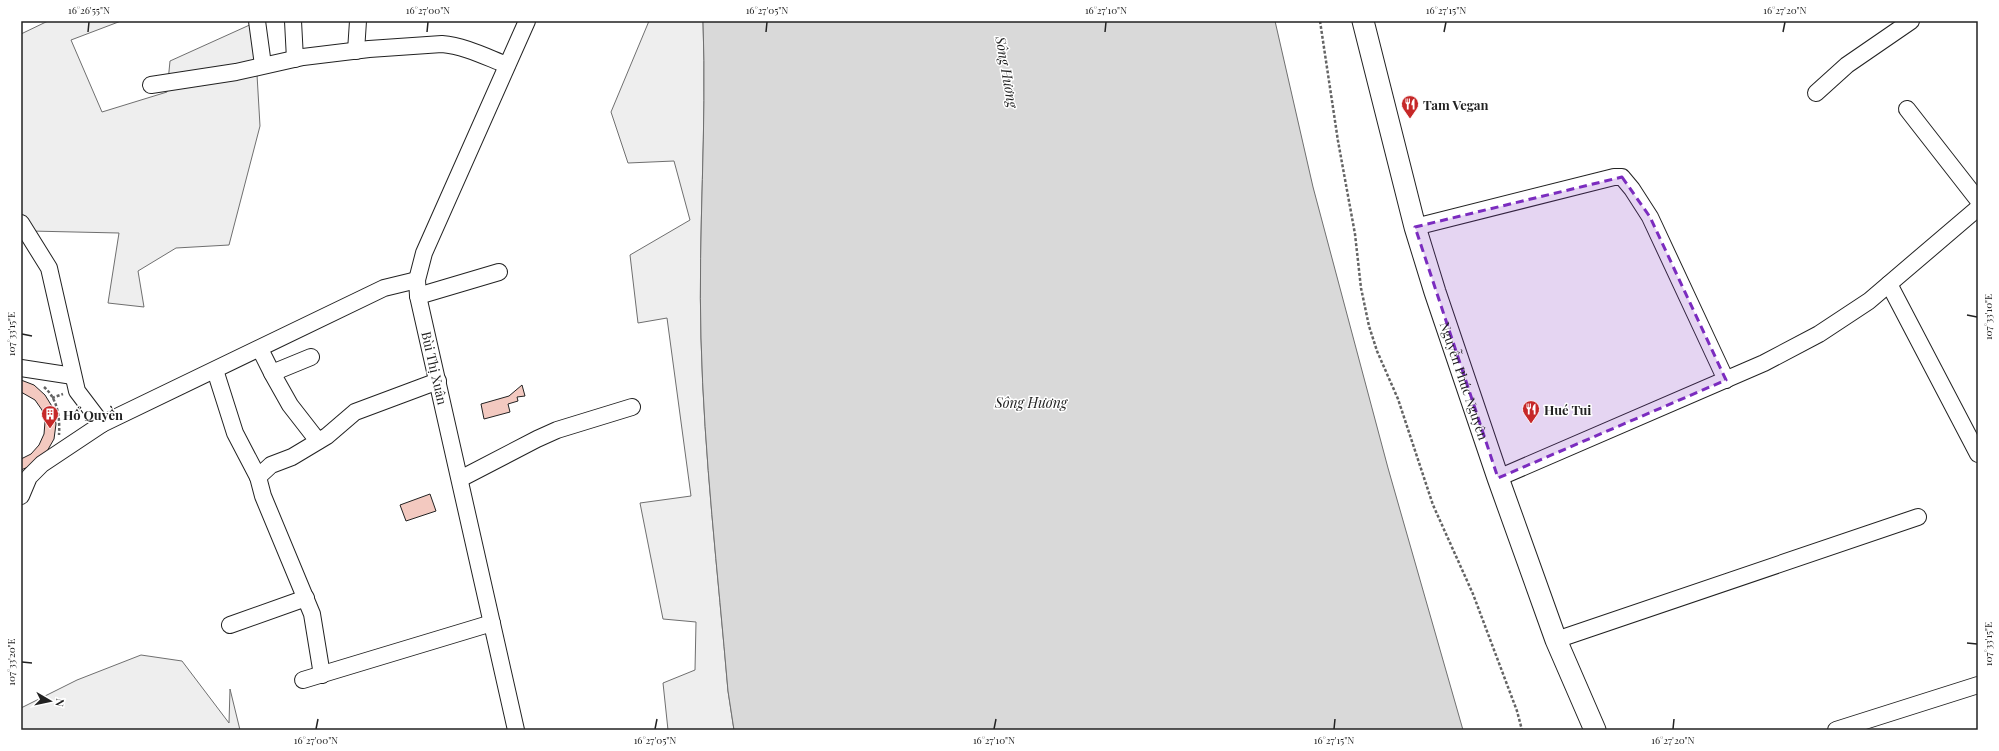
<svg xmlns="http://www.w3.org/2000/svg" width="1999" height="751" viewBox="0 0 1999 751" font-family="'Playfair Display',serif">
  <rect width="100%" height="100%" fill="#fff"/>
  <g fill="#eee" stroke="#6f6f6f">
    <polygon points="48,21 121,21 71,40 102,112 167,92 170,61 254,23 260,126 229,245 176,248 138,271 144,307 108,303 119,233 30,231 21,219 21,34"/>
    <path d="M649 21H703C707 127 698 232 701 338 704 456 718 573 728 691L734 730H668L663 683 695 670 696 622 663 619 640 503 691 496 667 318 638 323 630 255 690 220 674 161 628 163 611 112Z"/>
    <polygon points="141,655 182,661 229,723 230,689 240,730 21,730 21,708 77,680"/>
  </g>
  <path fill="#d9d9d9" stroke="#6f6f6f" d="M703 21H1275L1313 187 1388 468 1463 730H734L728 691C718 573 704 456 701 338 698 232 707 127 703 21Z"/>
  <g fill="#f3c9c0" stroke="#222">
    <polygon points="21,380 34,385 45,395 53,408 56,424 54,439 46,453 35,464 21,470 21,459 31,454 39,445 44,434 45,422 42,410 35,400 21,392"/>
    <polygon points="522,385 525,396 517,397 518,401 508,404 510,412 484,419 481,404 509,396"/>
    <polygon points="430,494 436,511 406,521 400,505"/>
  </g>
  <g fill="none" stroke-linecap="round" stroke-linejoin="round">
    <g stroke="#222" stroke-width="18">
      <g id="minor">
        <polyline points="257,21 263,65"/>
        <polyline points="293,21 295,59"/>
        <polyline points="356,51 358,21"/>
        <path d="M151 85 236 72 303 57 369 49 442 44C465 46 486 57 507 65"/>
        <polyline points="1816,93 1847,65 1911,21"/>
        <polyline points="1907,109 1978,200"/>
        <polyline points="21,223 49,268 77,391 102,424 384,288 417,280"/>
        <polyline points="1415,227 1614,177 1622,177 1632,189 1650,217 1726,380"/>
        <polyline points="1889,284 1978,454"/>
        <polyline points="418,296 499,272"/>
        <polyline points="260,349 272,373 311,357"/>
        <polyline points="21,368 73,376"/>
        <polyline points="215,370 235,433 258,477"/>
        <polyline points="272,373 290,405 318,441"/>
        <polyline points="1498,478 1764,363 1819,334 1869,301 1978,208"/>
        <polyline points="460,479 537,439 557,430 632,407"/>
        <polyline points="21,496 29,477 42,464 102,424"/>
        <polyline points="230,625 306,598"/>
        <polyline points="1556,640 1918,517"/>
        <polyline points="322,675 312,614 263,496 258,477 271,465 292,457 327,436 355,412 438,381"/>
        <polyline points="303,680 492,623"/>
        <polyline points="516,730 418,296 417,280 424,253 527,21"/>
        <polyline points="1836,730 1978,685"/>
      </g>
    </g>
    <g stroke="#222" stroke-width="23">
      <g id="major">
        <path id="s1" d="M1363 21 1415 227 1435 292 1498 478 1556 640 1595 730"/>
      </g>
    </g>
    <g stroke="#646464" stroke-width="2.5" stroke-dasharray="3 2" stroke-linecap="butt">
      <polyline points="1320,21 1338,141 1355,234 1361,288 1369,326 1377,351 1398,399 1433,505 1473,594 1517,711 1522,730"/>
      <path d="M44 387C58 399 60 418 59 435"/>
      <polyline points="52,398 63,394"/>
    </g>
    <use href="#minor" stroke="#fff" stroke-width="16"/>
    <use href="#major" stroke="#fff" stroke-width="21"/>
  </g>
  <path fill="#7b2cbf" fill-opacity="0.2" stroke="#7b2cbf" stroke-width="3" stroke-dasharray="8 5" stroke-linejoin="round" d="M1622 177 1650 217 1726 380 1498 478 1415 227Z"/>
  <path fill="none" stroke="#222" stroke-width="1.5" d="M88 32 89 22M427 32 428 22M766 32 767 22M1105 32 1106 22M1444 32 1446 22M1783 32 1785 22M1967 315 1977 317M22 334 32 336M1967 643 1977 644M22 662 32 663M316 729 318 719M655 729 657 719M994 729 996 719M1334 729 1335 719M1673 729 1674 719"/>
  <defs>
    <g id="restaurant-pin" transform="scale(0.9)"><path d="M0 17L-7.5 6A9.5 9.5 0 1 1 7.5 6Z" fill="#c62828" stroke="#fff"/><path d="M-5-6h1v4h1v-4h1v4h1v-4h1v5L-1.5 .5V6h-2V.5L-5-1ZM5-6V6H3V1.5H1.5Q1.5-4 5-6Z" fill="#fff"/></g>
    <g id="building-pin" transform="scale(0.9)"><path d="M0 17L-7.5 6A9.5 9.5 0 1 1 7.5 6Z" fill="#c62828" stroke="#fff"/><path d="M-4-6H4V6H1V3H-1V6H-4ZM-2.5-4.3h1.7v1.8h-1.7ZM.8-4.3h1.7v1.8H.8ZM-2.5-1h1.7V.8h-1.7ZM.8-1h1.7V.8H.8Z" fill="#fff"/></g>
  </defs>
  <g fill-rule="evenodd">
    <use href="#restaurant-pin" x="1410" y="104"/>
    <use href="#restaurant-pin" x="1531" y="409"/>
    <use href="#building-pin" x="50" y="414"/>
  </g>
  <g text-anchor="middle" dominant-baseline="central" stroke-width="3" stroke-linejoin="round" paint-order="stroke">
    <g font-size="13" font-weight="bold" fill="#222" stroke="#fff" text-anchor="start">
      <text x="1423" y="104">Tam Vegan</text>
      <text x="1544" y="409">Hué Tui</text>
      <text x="63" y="414">Hổ Quyền</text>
    </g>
    <g font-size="13" fill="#222" stroke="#fff">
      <text transform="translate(435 368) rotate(77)">Bùi Thị Xuân</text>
      <text stroke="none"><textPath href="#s1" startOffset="374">Nguyễn Phúc Nguyên</textPath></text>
    </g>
    <g font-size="14" font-style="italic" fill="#222" stroke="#fff">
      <text transform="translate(1007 72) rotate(80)">Sông Hương</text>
      <text x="1031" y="402">Sông Hương</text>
    </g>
  </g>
  <rect width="1999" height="751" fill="none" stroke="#ffffff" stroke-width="44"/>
  <g transform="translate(50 701) rotate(99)" stroke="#ffffff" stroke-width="3" paint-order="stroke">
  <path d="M0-3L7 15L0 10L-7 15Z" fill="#222222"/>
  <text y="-6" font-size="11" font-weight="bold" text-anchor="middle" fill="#222222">N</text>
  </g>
  <rect x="22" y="22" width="1955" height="707" fill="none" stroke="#222" stroke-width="1.5"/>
  <g font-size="10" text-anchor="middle" fill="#222">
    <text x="89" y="14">16°26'55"N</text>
    <text x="428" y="14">16°27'00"N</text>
    <text x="767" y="14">16°27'05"N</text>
    <text x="1106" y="14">16°27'10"N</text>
    <text x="1446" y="14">16°27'15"N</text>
    <text x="1785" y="14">16°27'20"N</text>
    <text transform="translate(1988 317) rotate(-90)" y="4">107°33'10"E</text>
    <text transform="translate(11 334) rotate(-90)" y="4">107°33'15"E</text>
    <text transform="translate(1988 644) rotate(-90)" y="4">107°33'15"E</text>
    <text transform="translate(11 662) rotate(-90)" y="4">107°33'20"E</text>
    <text x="316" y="744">16°27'00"N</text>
    <text x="655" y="744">16°27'05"N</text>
    <text x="994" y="744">16°27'10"N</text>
    <text x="1334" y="744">16°27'15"N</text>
    <text x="1673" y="744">16°27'20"N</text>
  </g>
</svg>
